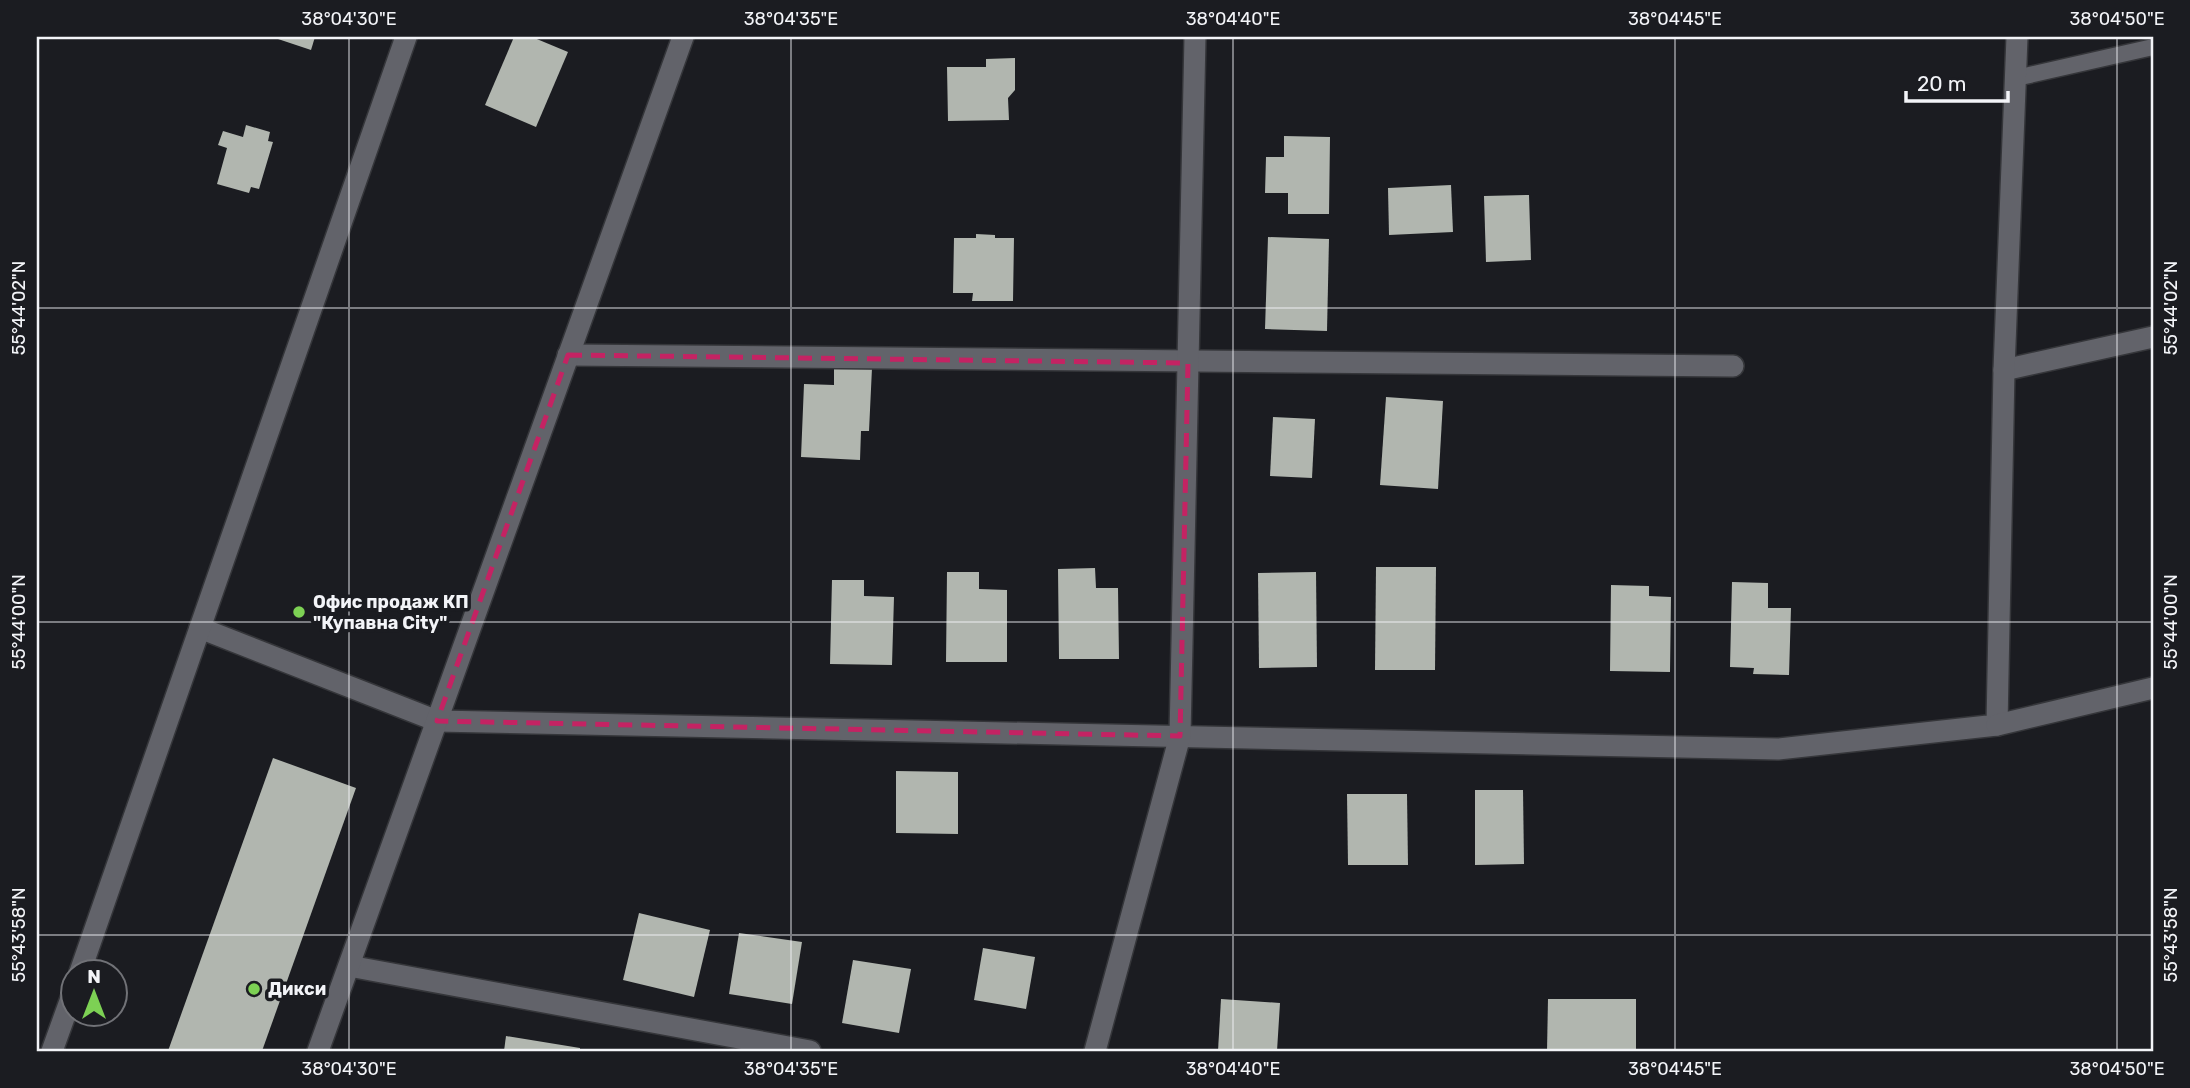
<svg xmlns="http://www.w3.org/2000/svg" width="2190" height="1088" viewBox="0 0 2190 1088" font-family="Rubik,sans-serif">
  <rect width="100%" height="100%" fill="#1b1c21"/>
  <g fill="#b1b6af">
    <polygon points="272,37 315,37 311,50"/>
    <polygon points="514,37 532,37 568,52 536,127 485,105"/>
    <polygon points="1015,58 1015,90 1008,98 1009,120 948,121 947,67 986,67 986,59"/>
    <polygon points="246,125 270,132 268,141 273,142 259,189 251,187 249,193 217,184 227,148 218,145 223,131 243,137"/>
    <polygon points="1284,136 1330,137 1329,214 1288,214 1288,193 1265,193 1266,157 1284,157"/>
    <polygon points="1451,185 1453,232 1389,235 1388,188"/>
    <polygon points="1529,195 1531,260 1486,262 1484,196"/>
    <polygon points="976,234 995,235 995,238 1014,238 1013,301 972,301 973,293 953,293 954,238 976,238"/>
    <polygon points="1268,237 1329,239 1327,331 1265,329"/>
    <polygon points="834,366 872,368 869,431 861,431 860,460 801,457 804,384 834,385"/>
    <polygon points="1386,397 1443,401 1438,489 1380,485"/>
    <polygon points="1273,417 1315,419 1312,478 1270,476"/>
    <polygon points="1376,567 1436,567 1435,670 1375,670"/>
    <polygon points="1095,568 1096,588 1118,588 1119,659 1059,659 1058,569"/>
    <polygon points="947,572 979,572 979,589 1007,590 1007,662 946,662"/>
    <polygon points="1316,572 1317,667 1259,668 1258,573"/>
    <polygon points="832,580 864,580 864,596 894,597 892,665 830,664"/>
    <polygon points="1732,582 1768,583 1768,608 1791,608 1789,675 1753,674 1754,668 1730,667"/>
    <polygon points="1611,585 1649,586 1649,596 1671,597 1670,672 1610,671"/>
    <polygon points="273,758 356,788 262,1051 168,1051"/>
    <polygon points="896,771 958,772 958,834 896,833"/>
    <polygon points="1475,790 1523,790 1524,864 1475,865"/>
    <polygon points="1347,794 1407,794 1408,865 1348,865"/>
    <polygon points="639,913 710,930 694,997 623,980"/>
    <polygon points="739,933 802,942 792,1004 729,994"/>
    <polygon points="983,948 1035,957 1026,1009 974,1000"/>
    <polygon points="853,960 911,969 899,1033 842,1023"/>
    <polygon points="1221,999 1280,1003 1277,1051 1218,1051"/>
    <polygon points="1548,999 1636,999 1636,1051 1547,1051"/>
    <polygon points="506,1036 580,1048 580,1051 504,1051"/>
  </g>
  <g fill="none" stroke-linecap="round" stroke-linejoin="round">
    <g stroke="#35363a" stroke-width="19">
      <polyline id="service" points="2016,78 2153,47"/>
    </g>
    <g stroke="#35363a" stroke-width="24">
      <g id="minor">
        <polyline points="568,355 1733,366"/>
        <polyline points="2004,370 2153,337"/>
        <polyline points="200,628 437,721 1778,749 1997,725 2004,370 2017,37"/>
        <polyline points="1997,725 2153,688"/>
        <polyline points="349,966 810,1051"/>
        <polyline points="318,1051 683,37"/>
        <polyline points="1095,1051 1180,736 1195,37"/>
      </g>
    </g>
    <g stroke="#35363a" stroke-width="24">
      <g id="tertiary">
        <polyline points="80,972 406,37"/>
        <polyline points="52,1051 74,990"/>
      </g>
    </g>
    <use href="#service" stroke="#62636a" stroke-width="16"/>
    <use href="#minor" stroke="#62636a" stroke-width="21"/>
    <use href="#tertiary" stroke="#62636a" stroke-width="21"/>
  </g>
  <path fill="none" stroke="#c42363" stroke-width="5" stroke-dasharray="14 9" stroke-linejoin="round" d="M568 355 1188 363 1180 736 437 721Z"/>
  <path fill="none" stroke="#f3f4f8" stroke-width="2" stroke-opacity="0.45" d="M349 37V1051M791 37V1051M1233 37V1051M1675 37V1051M2117 37V1051M37 308H2153M37 622H2153M37 935H2153"/>
  <g fill="#7dd154" stroke="#1b1c21" stroke-width="2.5">
    <circle cx="299" cy="612" r="7"/>
    <circle cx="254" cy="989" r="7"/>
  </g>
  <g text-anchor="middle" dominant-baseline="central" stroke-width="7" stroke-linejoin="round" paint-order="stroke">
    <g font-size="18" font-weight="bold" fill="#f3f4f8" stroke="#1b1c21" text-anchor="start">
      <text x="313" y="602">Офис продаж КП<tspan x="313" dy="21">"Купавна City"</tspan></text>
      <text x="268" y="989">Дикси</text>
    </g>
  </g>
  <rect width="2190" height="1088" fill="none" stroke="#1b1c21" stroke-width="77"/>
  <g transform="translate(94 993)"><circle r="33" fill="#1b1c21" stroke="#717277" stroke-width="2"/>
  <path d="M0-5L12 26L0 18L-12 26Z" fill="#7dd154"/>
  <text y="-10" font-size="19" font-weight="bold" text-anchor="middle" fill="#f3f4f8">N</text>
  </g>
  <path d="M1906 91v10h102v-10" fill="none" stroke="#f3f4f8" stroke-width="3.5"/>
  <text x="1917" y="91" font-size="21" fill="#f3f4f8" stroke="#1b1c21" stroke-width="5" paint-order="stroke">20 m</text>
  <rect x="38" y="38" width="2114" height="1012" fill="none" stroke="#f3f4f8" stroke-width="2.5"/>
  <g font-size="18" text-anchor="middle" fill="#f3f4f8">
    <text x="349" y="25">38°04'30"E</text>
    <text x="791" y="25">38°04'35"E</text>
    <text x="1233" y="25">38°04'40"E</text>
    <text x="1675" y="25">38°04'45"E</text>
    <text x="2117" y="25">38°04'50"E</text>
    <text transform="translate(19 308) rotate(-90)" y="6">55°44'02"N</text>
    <text transform="translate(2171 308) rotate(-90)" y="6">55°44'02"N</text>
    <text transform="translate(19 622) rotate(-90)" y="6">55°44'00"N</text>
    <text transform="translate(2171 622) rotate(-90)" y="6">55°44'00"N</text>
    <text transform="translate(19 935) rotate(-90)" y="6">55°43'58"N</text>
    <text transform="translate(2171 935) rotate(-90)" y="6">55°43'58"N</text>
    <text x="349" y="1075">38°04'30"E</text>
    <text x="791" y="1075">38°04'35"E</text>
    <text x="1233" y="1075">38°04'40"E</text>
    <text x="1675" y="1075">38°04'45"E</text>
    <text x="2117" y="1075">38°04'50"E</text>
  </g>
</svg>
